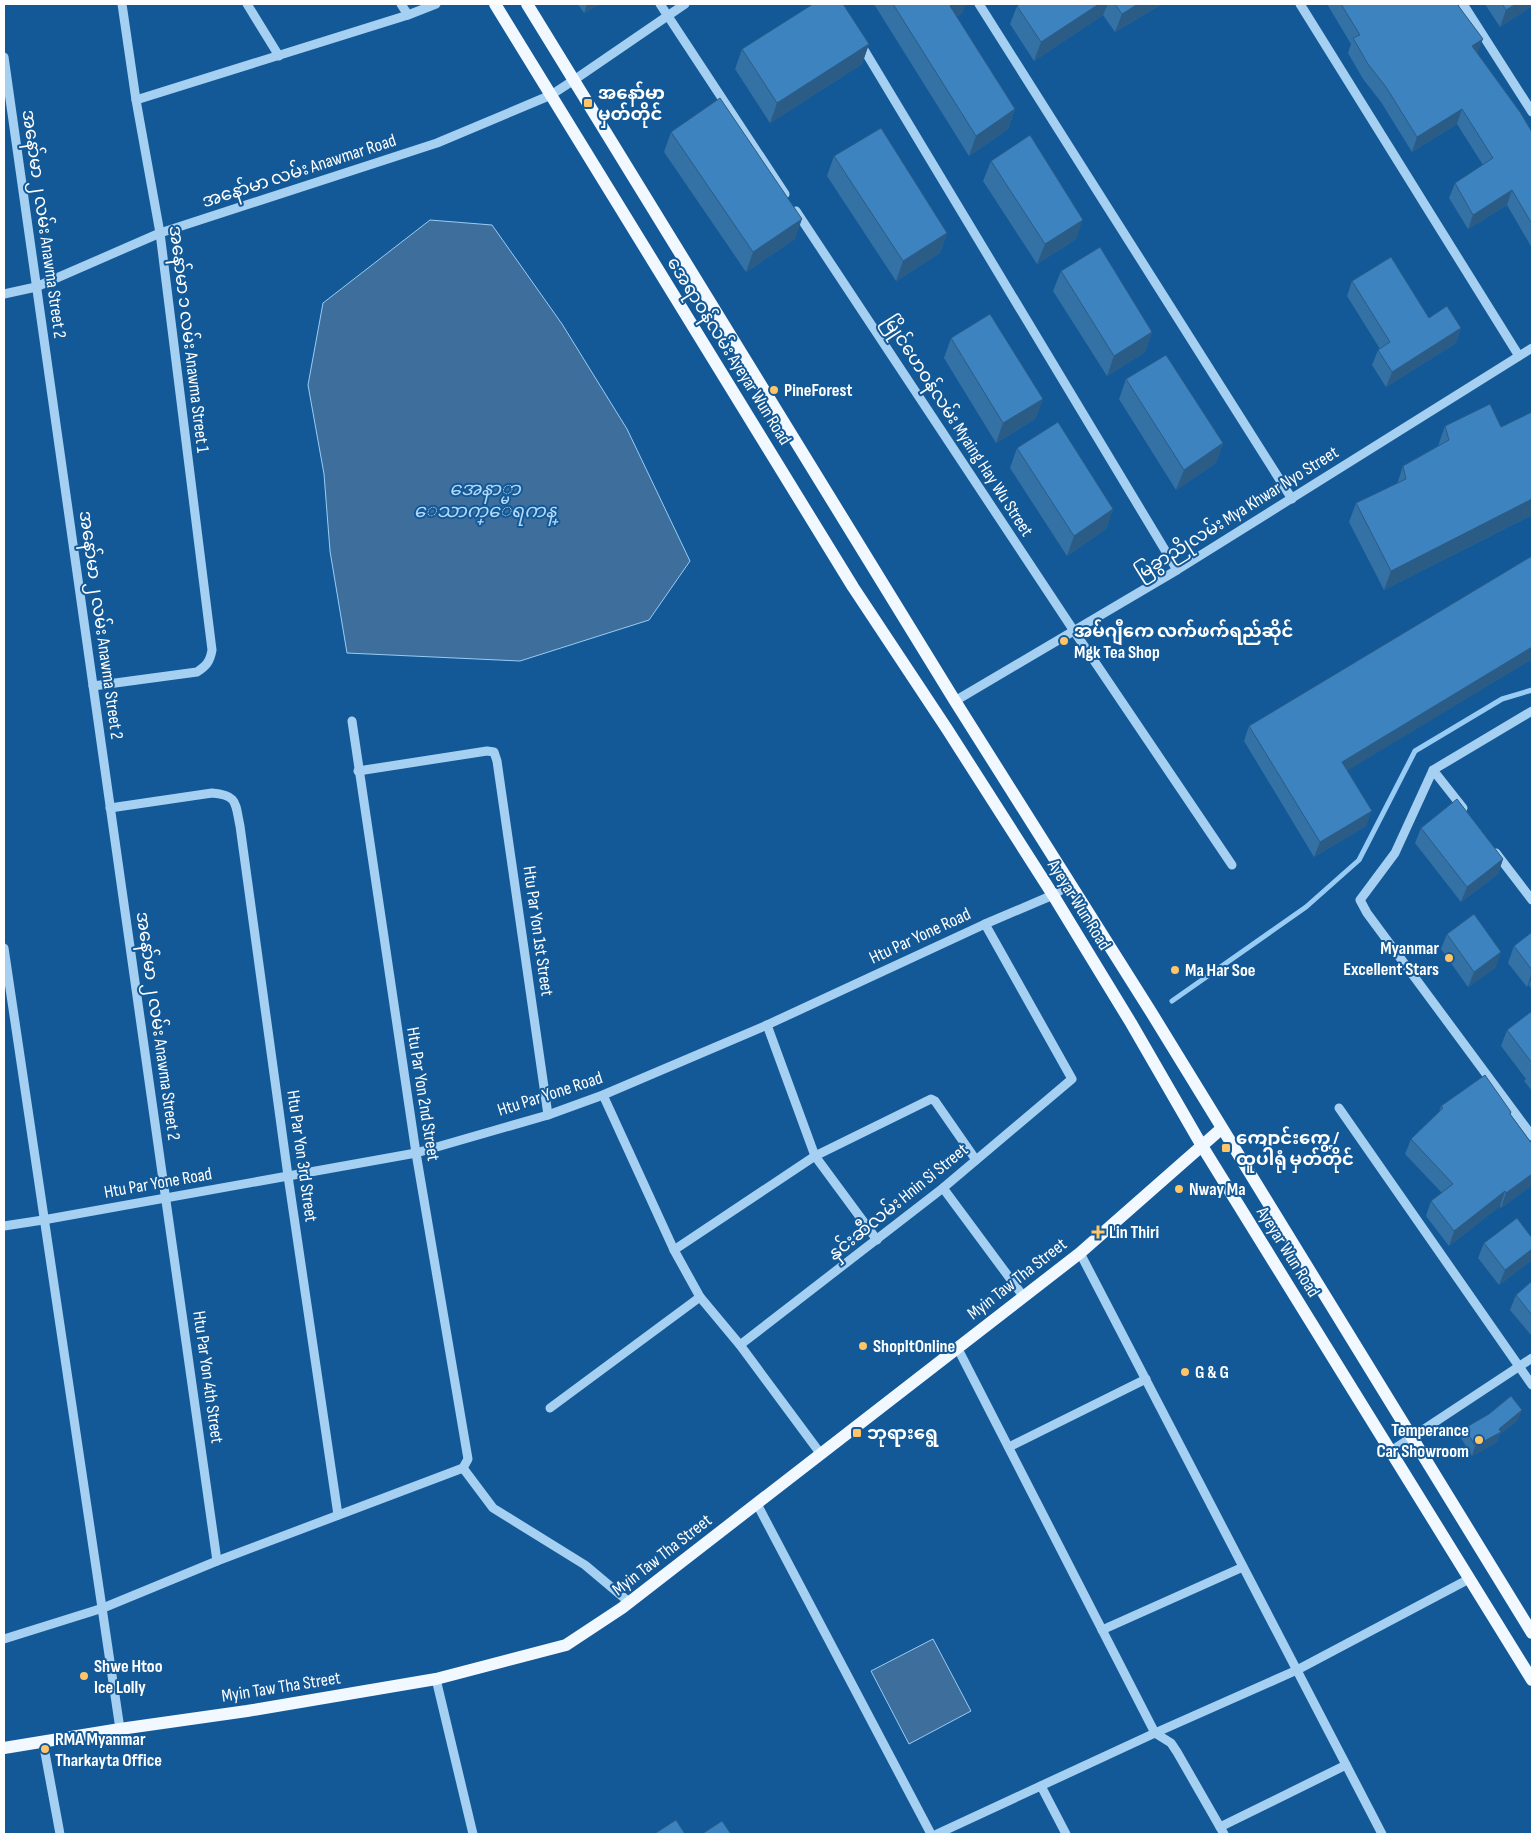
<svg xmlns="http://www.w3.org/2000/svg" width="1536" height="1838" viewBox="0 0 1536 1838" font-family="'Sofia Sans Condensed','Noto Sans Myanmar',sans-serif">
  <rect width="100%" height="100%" fill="#145997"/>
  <g fill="#3e6f9c" stroke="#98ccf5">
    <polygon points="430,220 492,225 562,324 627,429 690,561 649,620 520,661 347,653 330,551 324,474 308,385 323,303"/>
    <polygon points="933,1639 971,1711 909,1744 871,1671"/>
  </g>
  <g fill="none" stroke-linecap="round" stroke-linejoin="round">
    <polyline stroke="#98ccf5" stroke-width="5" points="1172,1001 1306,907 1359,860 1415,751 1502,699 1532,690"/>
    <g stroke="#a6d0f2" stroke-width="9">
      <polyline points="247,4 279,56"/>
      <polyline points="401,4 408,15"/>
      <polyline points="660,4 785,194"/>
      <polyline points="979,4 1292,499"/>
      <polyline points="1300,4 1519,356"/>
      <polyline points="1463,4 1532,112"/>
      <polyline points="860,43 1177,570"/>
      <polyline points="4,57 217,1561"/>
      <polyline points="136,100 408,15 436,4"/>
      <polyline points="796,211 1074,631 1232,865"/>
      <polyline points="4,294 36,287 160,233 437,143 551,95 574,80 685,4"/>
      <path d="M93 686 197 672C206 666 210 662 212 650L160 233 136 100 122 4"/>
      <polyline points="955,701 1177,570 1532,348"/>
      <polyline points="1532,711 1433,770 1395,853 1360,900 1367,913 1532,1136"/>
      <polyline points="352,721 416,1153 468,1459 463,1468"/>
      <polyline points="1433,770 1463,808"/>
      <polyline points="358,771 487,751 494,752 497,761 548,1115"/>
      <path d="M110 808 212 793C238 795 235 803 240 826L288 1176 338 1515"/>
      <polyline points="1496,853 1532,900"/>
      <polyline points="4,948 120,1729"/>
      <polyline points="767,1025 815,1156 877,1240"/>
      <polyline points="603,1095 674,1250 700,1297 740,1345 820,1453"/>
      <polyline points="1339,1108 1532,1385"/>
      <polyline points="943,1188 1023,1296"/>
      <polyline points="4,1226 43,1220 416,1153 548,1115 603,1095 767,1025 985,924 1053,895 1071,884"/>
      <polyline points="674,1250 815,1156 931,1099 935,1101 976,1160"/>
      <polyline points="1080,1253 1382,1834"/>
      <polyline points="740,1345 943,1188 1072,1079 985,924"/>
      <polyline points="957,1347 1155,1733 1171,1743 1177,1752 1224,1834"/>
      <polyline points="550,1408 700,1297"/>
      <polyline points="1009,1447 1146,1379"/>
      <polyline points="1391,1451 1532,1358"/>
      <polyline points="463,1468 493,1508 585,1565 629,1602"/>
      <polyline points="757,1504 931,1834"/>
      <polyline points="1102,1630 1243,1567"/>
      <polyline points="4,1639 103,1608 217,1561 463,1468"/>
      <polyline points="436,1679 473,1834"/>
      <polyline points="43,1742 60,1834"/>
      <polyline points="1041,1786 1066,1834"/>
      <polyline points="1220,1827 1346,1765"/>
      <polyline points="937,1834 1155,1733 1297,1670 1469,1579"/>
    </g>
    <g stroke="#f1f8ff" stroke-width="12">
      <polyline points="495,4 853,587 947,729 1053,895 1131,1023 1202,1146 1532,1680"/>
      <polyline points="527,4 955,701 1151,1012 1532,1633"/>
      <polyline points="4,1748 120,1729 247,1711 436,1679 566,1645 622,1608 1080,1253 1221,1129"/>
    </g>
  </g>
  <g fill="#3471a4">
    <polygon points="578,4 600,4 584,13"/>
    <polygon points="874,4 965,4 962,13 956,17 1015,109 1008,129 969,156"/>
    <polygon points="1020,4 1162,4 1115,32 1103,15 1034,61 1010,24 1017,6"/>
    <polygon points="1327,4 1457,4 1477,54 1532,132 1532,248 1507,205 1468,229 1449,198 1455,183 1483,165 1457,124 1412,152 1381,102 1363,79 1348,53 1351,44"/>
    <polygon points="1485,4 1532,4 1532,6 1500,27"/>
    <polygon points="869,44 862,64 770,123 735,69 742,49"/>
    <polygon points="671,132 795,239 746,272 664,152"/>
    <polygon points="834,156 947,233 940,253 896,281 827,176"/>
    <polygon points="991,161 1076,239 1037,264 983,181"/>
    <polygon points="1061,271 1152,332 1145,352 1107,376 1053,291"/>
    <polygon points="1352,281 1429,318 1461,328 1456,343 1386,387 1372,365 1378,350 1380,349 1347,296"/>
    <polygon points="951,338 1043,399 1035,419 996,443 944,358"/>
    <polygon points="1126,379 1223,443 1216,463 1176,490 1119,399"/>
    <polygon points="1532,412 1532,515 1384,590 1349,522 1356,503 1397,484 1403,466 1438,446 1445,426 1501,427"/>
    <polygon points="1017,448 1113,509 1106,529 1067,556 1010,468"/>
    <polygon points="1532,556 1532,659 1347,770 1366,826 1314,857 1244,741 1249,726"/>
    <polygon points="1421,828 1503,859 1498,874 1461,902 1415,843"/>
    <polygon points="1532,932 1532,990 1529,985 1527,987 1508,963 1514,946"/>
    <polygon points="1447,934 1496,967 1468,987 1441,949"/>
    <polygon points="1532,1011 1532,1091 1524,1081 1526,1079 1501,1046 1507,1030"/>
    <polygon points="1441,1106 1511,1112 1510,1115 1532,1144 1532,1185 1501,1208 1500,1206 1449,1246 1426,1216 1431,1201 1442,1193 1405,1154 1411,1139 1439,1112"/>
    <polygon points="1532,1238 1532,1260 1499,1285 1478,1258 1484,1243"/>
    <polygon points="1532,1281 1532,1333 1531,1335 1510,1310 1516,1295"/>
    <polygon points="1518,1420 1499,1435 1497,1442 1472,1456 1461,1438 1465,1428"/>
  </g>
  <g fill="#2b5c86">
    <polygon points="587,4 600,4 584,13"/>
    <polygon points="953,4 965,4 962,13 942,26 950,6"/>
    <polygon points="1099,4 1108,4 1103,15 1034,61 1041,42"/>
    <polygon points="1138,4 1162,4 1115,32 1122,14"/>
    <polygon points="1516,4 1532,4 1532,6 1500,27 1506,10"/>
    <polygon points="1483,39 1477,54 1472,46"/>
    <polygon points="869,44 862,64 770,123 777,103"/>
    <polygon points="1015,109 1008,129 969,156 976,136"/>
    <polygon points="1462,109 1457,124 1412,152 1417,137"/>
    <polygon points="1512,190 1507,205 1468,229 1473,215"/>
    <polygon points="802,219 795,239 746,272 753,252"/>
    <polygon points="1083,220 1076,239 1037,264 1045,244"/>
    <polygon points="947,233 940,253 896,281 903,261"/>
    <polygon points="1461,328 1456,343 1386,387 1392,372"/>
    <polygon points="1152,332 1145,352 1107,376 1114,356"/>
    <polygon points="1043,399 1035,419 996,443 1003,423"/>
    <polygon points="1223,443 1216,463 1176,490 1184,470"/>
    <polygon points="1532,499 1532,515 1384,590 1391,571"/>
    <polygon points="1113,509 1106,529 1067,556 1074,536"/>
    <polygon points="1532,647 1532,659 1337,777 1342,762"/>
    <polygon points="1372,811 1366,826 1314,857 1320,842"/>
    <polygon points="1503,859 1498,874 1461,902 1467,887"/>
    <polygon points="1501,952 1496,967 1468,987 1474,972"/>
    <polygon points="1532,972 1532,977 1529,985 1527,987"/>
    <polygon points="1532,1174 1532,1185 1501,1208 1506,1193"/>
    <polygon points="1505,1191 1500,1206 1449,1246 1454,1231"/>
    <polygon points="1532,1249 1532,1260 1499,1285 1505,1270"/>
    <polygon points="1522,1410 1518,1420 1499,1435 1497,1442 1472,1456 1475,1446 1499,1429"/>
  </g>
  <g fill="#3d83bf" stroke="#2b5c86">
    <polygon points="813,4 843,4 869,44 777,103 742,49"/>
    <polygon points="893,4 953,4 950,6 1015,109 976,136"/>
    <polygon points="1020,4 1099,4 1041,42 1017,6"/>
    <polygon points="1115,4 1138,4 1122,14"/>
    <polygon points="1341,4 1457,4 1483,39 1472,46 1520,112 1532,132 1532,224 1512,190 1473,215 1455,183 1493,158 1462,109 1417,137 1386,87 1368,64 1353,38 1360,35"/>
    <polygon points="1502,4 1516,4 1506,10"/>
    <polygon points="720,98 802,219 753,252 671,132"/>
    <polygon points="881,128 947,233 903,261 834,156"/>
    <polygon points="1030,135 1083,220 1045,244 991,161"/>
    <polygon points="1100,247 1152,332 1114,356 1061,271"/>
    <polygon points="1391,257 1429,318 1447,306 1461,328 1392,372 1378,350 1390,342 1352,281"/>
    <polygon points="990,314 1043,399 1003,423 951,338"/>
    <polygon points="1166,355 1223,443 1184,470 1126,379"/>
    <polygon points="1490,404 1501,427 1532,412 1532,499 1391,571 1356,503 1406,479 1403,466 1449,440 1445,426"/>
    <polygon points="1058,422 1113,509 1074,536 1017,448"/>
    <polygon points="1532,556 1532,647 1342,762 1372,811 1320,842 1249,726"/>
    <polygon points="1457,799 1503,859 1467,887 1421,828"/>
    <polygon points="1474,914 1501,952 1474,972 1447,934"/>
    <polygon points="1532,932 1532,970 1514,946"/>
    <polygon points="1532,1011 1532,1063 1507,1030"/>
    <polygon points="1485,1075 1511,1112 1510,1114 1532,1144 1532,1174 1506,1193 1505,1191 1454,1231 1431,1201 1453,1184 1411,1139 1443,1108 1441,1106"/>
    <polygon points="1517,1218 1532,1238 1532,1249 1505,1270 1484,1243"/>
    <polygon points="1532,1281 1532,1315 1516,1295"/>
    <polygon points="1511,1396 1522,1410 1499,1429 1501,1432 1475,1446 1465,1428 1489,1414"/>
    <polygon points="676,1820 685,1834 654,1834"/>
    <polygon points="722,1821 731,1834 702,1834"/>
  </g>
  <g fill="#ffc567" stroke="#145997" stroke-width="2">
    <rect x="583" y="98" width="10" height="10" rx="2.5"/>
    <circle cx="774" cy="390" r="5"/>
    <circle cx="1064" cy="641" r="5"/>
    <circle cx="1449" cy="958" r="5"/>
    <circle cx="1175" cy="970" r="5"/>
    <rect x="1221" y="1143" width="10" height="10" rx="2.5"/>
    <circle cx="1179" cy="1189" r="5"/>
    <path d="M1095.5 1224.5h5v5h5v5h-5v5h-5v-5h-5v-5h5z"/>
    <circle cx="863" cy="1346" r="5"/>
    <circle cx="1185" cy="1372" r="5"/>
    <rect x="852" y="1428" width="10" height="10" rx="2.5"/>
    <circle cx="1479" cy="1440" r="5"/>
    <circle cx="84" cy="1676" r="5"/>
    <circle cx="45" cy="1749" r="5"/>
  </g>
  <g text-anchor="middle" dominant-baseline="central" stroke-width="4" stroke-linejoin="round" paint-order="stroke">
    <g font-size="18" font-weight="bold" fill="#fff" stroke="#145997" text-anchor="start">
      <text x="598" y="93">အနော်မာ<tspan x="598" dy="21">မှတ်တိုင်</tspan></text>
      <text x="784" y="390">PineForest</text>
      <text x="1074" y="631">အမ်ဂျီကေ လက်ဖက်ရည်ဆိုင်<tspan x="1074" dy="21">Mgk Tea Shop</tspan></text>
      <text x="1439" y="948" text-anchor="end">Myanmar<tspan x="1439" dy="21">Excellent Stars</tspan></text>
      <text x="1185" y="970">Ma Har Soe</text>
      <text x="1236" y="1138">ကျောင်းကွေ့ /<tspan x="1236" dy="21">ထူပါရုံ မှတ်တိုင်</tspan></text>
      <text x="1189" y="1189">Nway Ma</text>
      <text x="1109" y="1232">Lin Thiri</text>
      <text x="873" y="1346">ShopItOnline</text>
      <text x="1195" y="1372">G &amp; G</text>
      <text x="1469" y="1430" text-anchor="end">Temperance<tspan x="1469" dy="21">Car Showroom</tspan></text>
      <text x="867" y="1433">ဘုရားရွေ</text>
      <text x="94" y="1666">Shwe Htoo<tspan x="94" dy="21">Ice Lolly</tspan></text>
      <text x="55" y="1739">RMA Myanmar<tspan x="55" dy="21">Tharkayta Office</tspan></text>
    </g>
    <g font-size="18" fill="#fff" stroke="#145997">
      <text transform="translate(299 171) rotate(-18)">အနော်မာ လမ်း Anawmar Road</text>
      <text transform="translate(44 224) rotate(82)">အနော်မာ ၂ လမ်း Anawma Street 2</text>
      <text transform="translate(189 339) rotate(83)">အနော်မာ ၁ လမ်း Anawma Street 1</text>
      <text transform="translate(729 351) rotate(58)">အေရာဝန်လမ်း Ayeyar Wun Road</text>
      <text transform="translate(958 426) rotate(57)">မြိုင်ဟေဝန်လမ်း Myaing Hay Wu Street</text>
      <text transform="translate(1237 513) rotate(-32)">မြခွာညိုလမ်း Mya Khwar Nyo Street</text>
      <text transform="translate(101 625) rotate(82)">အနော်မာ ၂ လမ်း Anawma Street 2</text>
      <text transform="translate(1079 905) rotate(58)">Ayeyar Wun Road</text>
      <text transform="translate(538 931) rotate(82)">Htu Par Yon 1st Street</text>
      <text transform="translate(920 936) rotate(-25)">Htu Par Yone Road</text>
      <text transform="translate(158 1026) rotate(82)">အနော်မာ ၂ လမ်း Anawma Street 2</text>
      <text transform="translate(423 1094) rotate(81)">Htu Par Yon 2nd Street</text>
      <text transform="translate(550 1094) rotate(-18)">Htu Par Yone Road</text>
      <text transform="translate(302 1156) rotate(82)">Htu Par Yon 3rd Street</text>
      <text transform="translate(158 1183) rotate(-10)">Htu Par Yone Road</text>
      <text transform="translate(898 1202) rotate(-39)">နှင်းဆီလမ်း Hnin Si Street</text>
      <text transform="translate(1288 1252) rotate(58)">Ayeyar Wun Road</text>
      <text transform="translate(1017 1279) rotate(-38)">Myin Taw Tha Street</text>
      <text transform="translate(208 1377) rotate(82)">Htu Par Yon 4th Street</text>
      <text transform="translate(662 1555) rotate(-38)">Myin Taw Tha Street</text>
      <text transform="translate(281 1687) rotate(-9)">Myin Taw Tha Street</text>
    </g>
    <g font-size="19" font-style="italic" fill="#b2d9f9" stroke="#145997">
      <text x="485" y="489">အေနာ္မာ<tspan x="485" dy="22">ေသာက္ေရကန္</tspan></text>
    </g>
  </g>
  <rect width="1536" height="1838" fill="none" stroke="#ffffff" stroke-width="10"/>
</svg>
